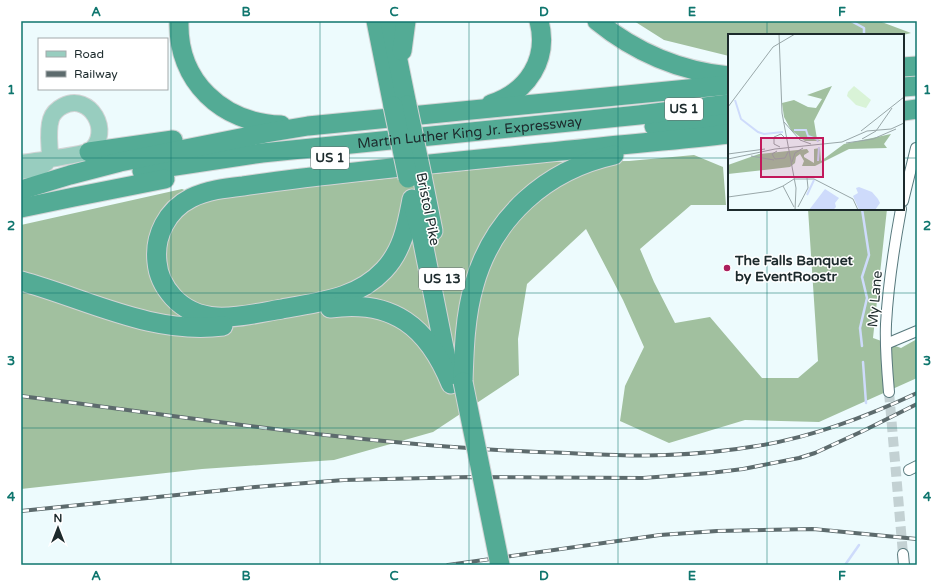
<svg xmlns="http://www.w3.org/2000/svg" width="938" height="586" viewBox="0 0 938 586" font-family="'Varela Round',sans-serif">
  <rect width="100%" height="100%" fill="#edfbfd"/>
  <g fill="#a1c09f">
    <polygon points="634,21 879,21 911,33 903,35 729,35 729,56 664,40"/>
    <polygon points="694,155 723,167 726,205 691,205 640,249 654,282 675,323 710,317 762,378 798,378 818,361 808,209 887,209 873,338 901,348 917,339 917,378 819,422 745,420 669,443 620,421 625,386 644,347 623,300 586,229 527,284 518,339 519,375 433,432 334,460 202,469 21,489 21,225 182,189 210,200 306,187 548,162 629,161"/>
  </g>
  <g fill="none" stroke-linecap="round" stroke-linejoin="round">
    <g stroke="#cedbfb" stroke-width="2.5">
      <polyline points="851,21 864,28 864,35"/>
      <polyline points="862,209 869,255 862,277 867,298 860,328 862,346"/>
      <polyline points="863,362 866,403"/>
      <polyline points="845,565 859,545"/>
    </g>
    <polyline stroke="#c3d1d3" stroke-width="10" stroke-dasharray="10 5" stroke-linecap="butt" points="889,392 903,554"/>
    <g stroke="#57787c" stroke-width="12">
      <g id="minor">
        <polyline points="903,201 916,148"/>
        <polyline points="886,344 917,331"/>
        <path d="M889 392C887 369 885 347 886 324 888 286 894 247 901 209"/>
        <polyline points="909,470 917,466"/>
        <polyline points="903,554 904,565"/>
      </g>
    </g>
    <g stroke="#d2d4d5" stroke-width="18">
      <path id="primary" d="M21 163C31 162 85 154 90 151 113 132 90 92 63 106 57 109 53 113 51 119 47 131 50 146 50 158 44 169 32 169 21 171"/>
    </g>
    <g stroke="#d2d4d5" stroke-width="21">
      <g id="motorway">
        <path d="M179 21C177 81 222 123 281 125"/>
        <polyline points="376,21 393,106"/>
        <polyline points="390,21 407,105"/>
        <path d="M597 21C635 52 680 71 729 76"/>
        <polyline points="402,51 406,21"/>
        <polyline points="903,67 917,66"/>
        <polyline points="903,87 917,86"/>
        <path d="M491 104C528 92 549 59 539 21"/>
        <polyline points="903,111 917,109"/>
        <polyline points="654,126 729,118"/>
        <polyline points="89,152 173,140"/>
        <path id="s1" d="M142 171 262 153 639 115 729 104"/>
        <polyline points="422,176 433,231"/>
        <polyline points="21,190 70,175 120,162 266,133 308,126 729,85"/>
        <path d="M412 199C407 225 403 250 384 270 357 299 319 302 282 309 245 315 202 329 173 297 164 287 158 275 157 262 154 236 167 210 191 198 207 190 225 188 243 186 271 182 300 178 329 175 422 164 515 156 609 146 649 142 689 139 729 134"/>
        <polyline points="413,204 422,238 447,363"/>
        <polyline points="21,208 74,197 165,179"/>
        <path d="M21 281C87 299 152 335 223 326"/>
        <path d="M330 308C393 299 428 327 451 384"/>
        <path d="M463 382C464 349 465 316 474 285 493 217 546 170 614 155"/>
      </g>
    </g>
    <use href="#minor" stroke="#fff" stroke-width="10"/>
    <use href="#primary" stroke="#98cdbf" stroke-width="16"/>
    <use href="#motorway" stroke="#53ab95" stroke-width="19"/>
    <g stroke="#5d6b6d" stroke-width="4">
      <g id="rail">
        <path d="M21 396C193 418 365 445 538 452 581 453 624 457 666 455 697 454 727 451 757 446 813 437 866 417 917 393"/>
        <polyline points="21,511 255,487 344,480 471,477 643,478 710,473 743,469 799,458 815,453 865,430 917,404"/>
        <polyline points="448,565 660,535 717,531 813,529 917,539"/>
      </g>
    </g>
    <use href="#rail" stroke="#fff" stroke-width="2.5" stroke-dasharray="8" stroke-linecap="butt"/>
    <g stroke="#d2d4d5" stroke-width="21" stroke-linecap="butt">
      <g id="motorway-bridge">
        <polyline points="407,105 422,176"/>
        <polyline points="393,106 408,178"/>
        <polyline points="463,382 500,565"/>
      </g>
    </g>
    <use href="#motorway-bridge" stroke="#53ab95" stroke-width="19"/>
  </g>
  <path fill="none" stroke="#0f766e" stroke-width="1" stroke-opacity="0.55" d="M171 21V565M320 21V565M469 21V565M618 21V565M767 21V35M21 158H729M903 158H917M767 209V565M21 293H917M21 428H917"/>
  <circle fill="#ab1e5c" stroke="#fff" stroke-width="1.5" cx="727" cy="268" r="4"/>
  <g text-anchor="middle" dominant-baseline="central" stroke-width="3" stroke-linejoin="round" paint-order="stroke">
    <g fill="#fff" stroke="#606a6b" stroke-width="1">
      <rect x="665" y="98" width="38" height="22" rx="3"/>
      <rect x="311" y="147" width="38" height="22" rx="3"/>
      <rect x="419" y="268" width="46" height="22" rx="3"/>
    </g>
    <g font-size="13" font-weight="bold" fill="#1c2a2c">
      <text x="684" y="109">US 1</text>
      <text x="330" y="158">US 1</text>
      <text x="442" y="279">US 13</text>
    </g>
    <g font-size="14" fill="#1c2a2c" stroke="#fff">
      <text stroke="none"><textPath href="#s1" startOffset="330">Martin Luther King Jr. Expressway</textPath></text>
      <text transform="translate(428 209) rotate(79)">Bristol Pike</text>
      <text transform="translate(875 299) rotate(-85)">My Lane</text>
    </g>
    <g font-size="14" font-weight="bold" fill="#1c2a2c" stroke="#fff" text-anchor="start">
      <text x="735" y="260">The Falls Banquet<tspan x="735" dy="16">by EventRoostr</tspan></text>
    </g>
  </g>
  <g transform="translate(728 34)">
    <rect width="176" height="176" fill="#edfbfd"/>
    <path d="M126 52 143 66 138 74 128 71 119 62 120 58Z" fill="#d9f3d7"/>
    <path d="M104 52 86 87 89 105 93 107H77L63 96 56 83 54 69 66 66 80 73 88 74 94 65 79 61ZM163 100 156 110 159 114 121 115 87 132H74L76 127 72 120 68 123 67 129 62 133 0 140V131L31 120 79 115 81 118 76 121V123L86 129V115L92 114 93 127 116 110Z" fill="#a1c09f"/>
    <path d="M131 153 144 158 150 165 152 169 147 176H131L125 162 130 159 128 154ZM97 155 111 164 107 169 108 173 105 176H81Z" fill="#cedbfb"/>
    <path fill="none" stroke="#cedbfb" stroke-width="2" d="M7 66 13 85 30 98 36 100 55 98M66 96H78L80 102 89 105 90 108M90 127 91 113M79 161 86 146"/>
    <path fill="none" stroke="#99a7a9" stroke-width="1" d="M51 0 54 79M0 73 45 13 67 0M54 79 68 154 67 176M56 88 72 106 83 110M133 97 176 63M134 105 148 97 164 74M118 109 145 105 168 95M52 113 46 110V103L53 100 58 105M49 117 44 120 47 125 57 124 60 118M0 120 37 115M23 122 46 126M0 125 47 115 114 108 139 97 163 95 176 89M64 128 67 119 75 114M55 152 66 145H86L125 165 130 176M55 152 66 173M0 163 43 157 55 152M70 173 80 154 79 144"/>
    <path fill="#c2185b" fill-opacity="0.15" stroke="#c2185b" stroke-width="2" d="M33 104H95V143H33Z"/>
    <rect width="176" height="176" fill="none" stroke="#1c2a2c" stroke-width="2"/>
  </g>
  <rect width="938" height="586" fill="none" stroke="#ffffff" stroke-width="44"/>
  <rect x="38" y="38" width="130" height="52" fill="#ffffff" stroke="#a4aaab"/>
  <rect x="46" y="51" width="20" height="6" fill="#98cdbf" stroke="#a4aaab"/>
  <text x="74" y="58" font-size="12" fill="#1c2a2c">Road</text>
  <rect x="46" y="71" width="20" height="6" fill="#5d6b6d" stroke="#a4aaab"/>
  <text x="74" y="78" font-size="12" fill="#1c2a2c">Railway</text>
  <g transform="translate(58 528)" stroke="#ffffff" stroke-width="3" paint-order="stroke">
  <path d="M0-3L7 15L0 10L-7 15Z" fill="#1c2a2c"/>
  <text y="-6" font-size="11" font-weight="bold" text-anchor="middle" fill="#1c2a2c">N</text>
  </g>
  <rect x="22" y="22" width="894" height="542" fill="none" stroke="#0f766e" stroke-width="1.5"/>
  <g font-size="13" text-anchor="middle" font-weight="bold" fill="#0f766e">
    <text x="96" y="16">A</text>
    <text x="246" y="16">B</text>
    <text x="394" y="16">C</text>
    <text x="544" y="16">D</text>
    <text x="692" y="16">E</text>
    <text x="842" y="16">F</text>
    <text x="11" y="94">1</text>
    <text x="927" y="94">1</text>
    <text x="11" y="230">2</text>
    <text x="927" y="230">2</text>
    <text x="11" y="365">3</text>
    <text x="927" y="365">3</text>
    <text x="11" y="501">4</text>
    <text x="927" y="501">4</text>
    <text x="96" y="580">A</text>
    <text x="246" y="580">B</text>
    <text x="394" y="580">C</text>
    <text x="544" y="580">D</text>
    <text x="692" y="580">E</text>
    <text x="842" y="580">F</text>
  </g>
</svg>
